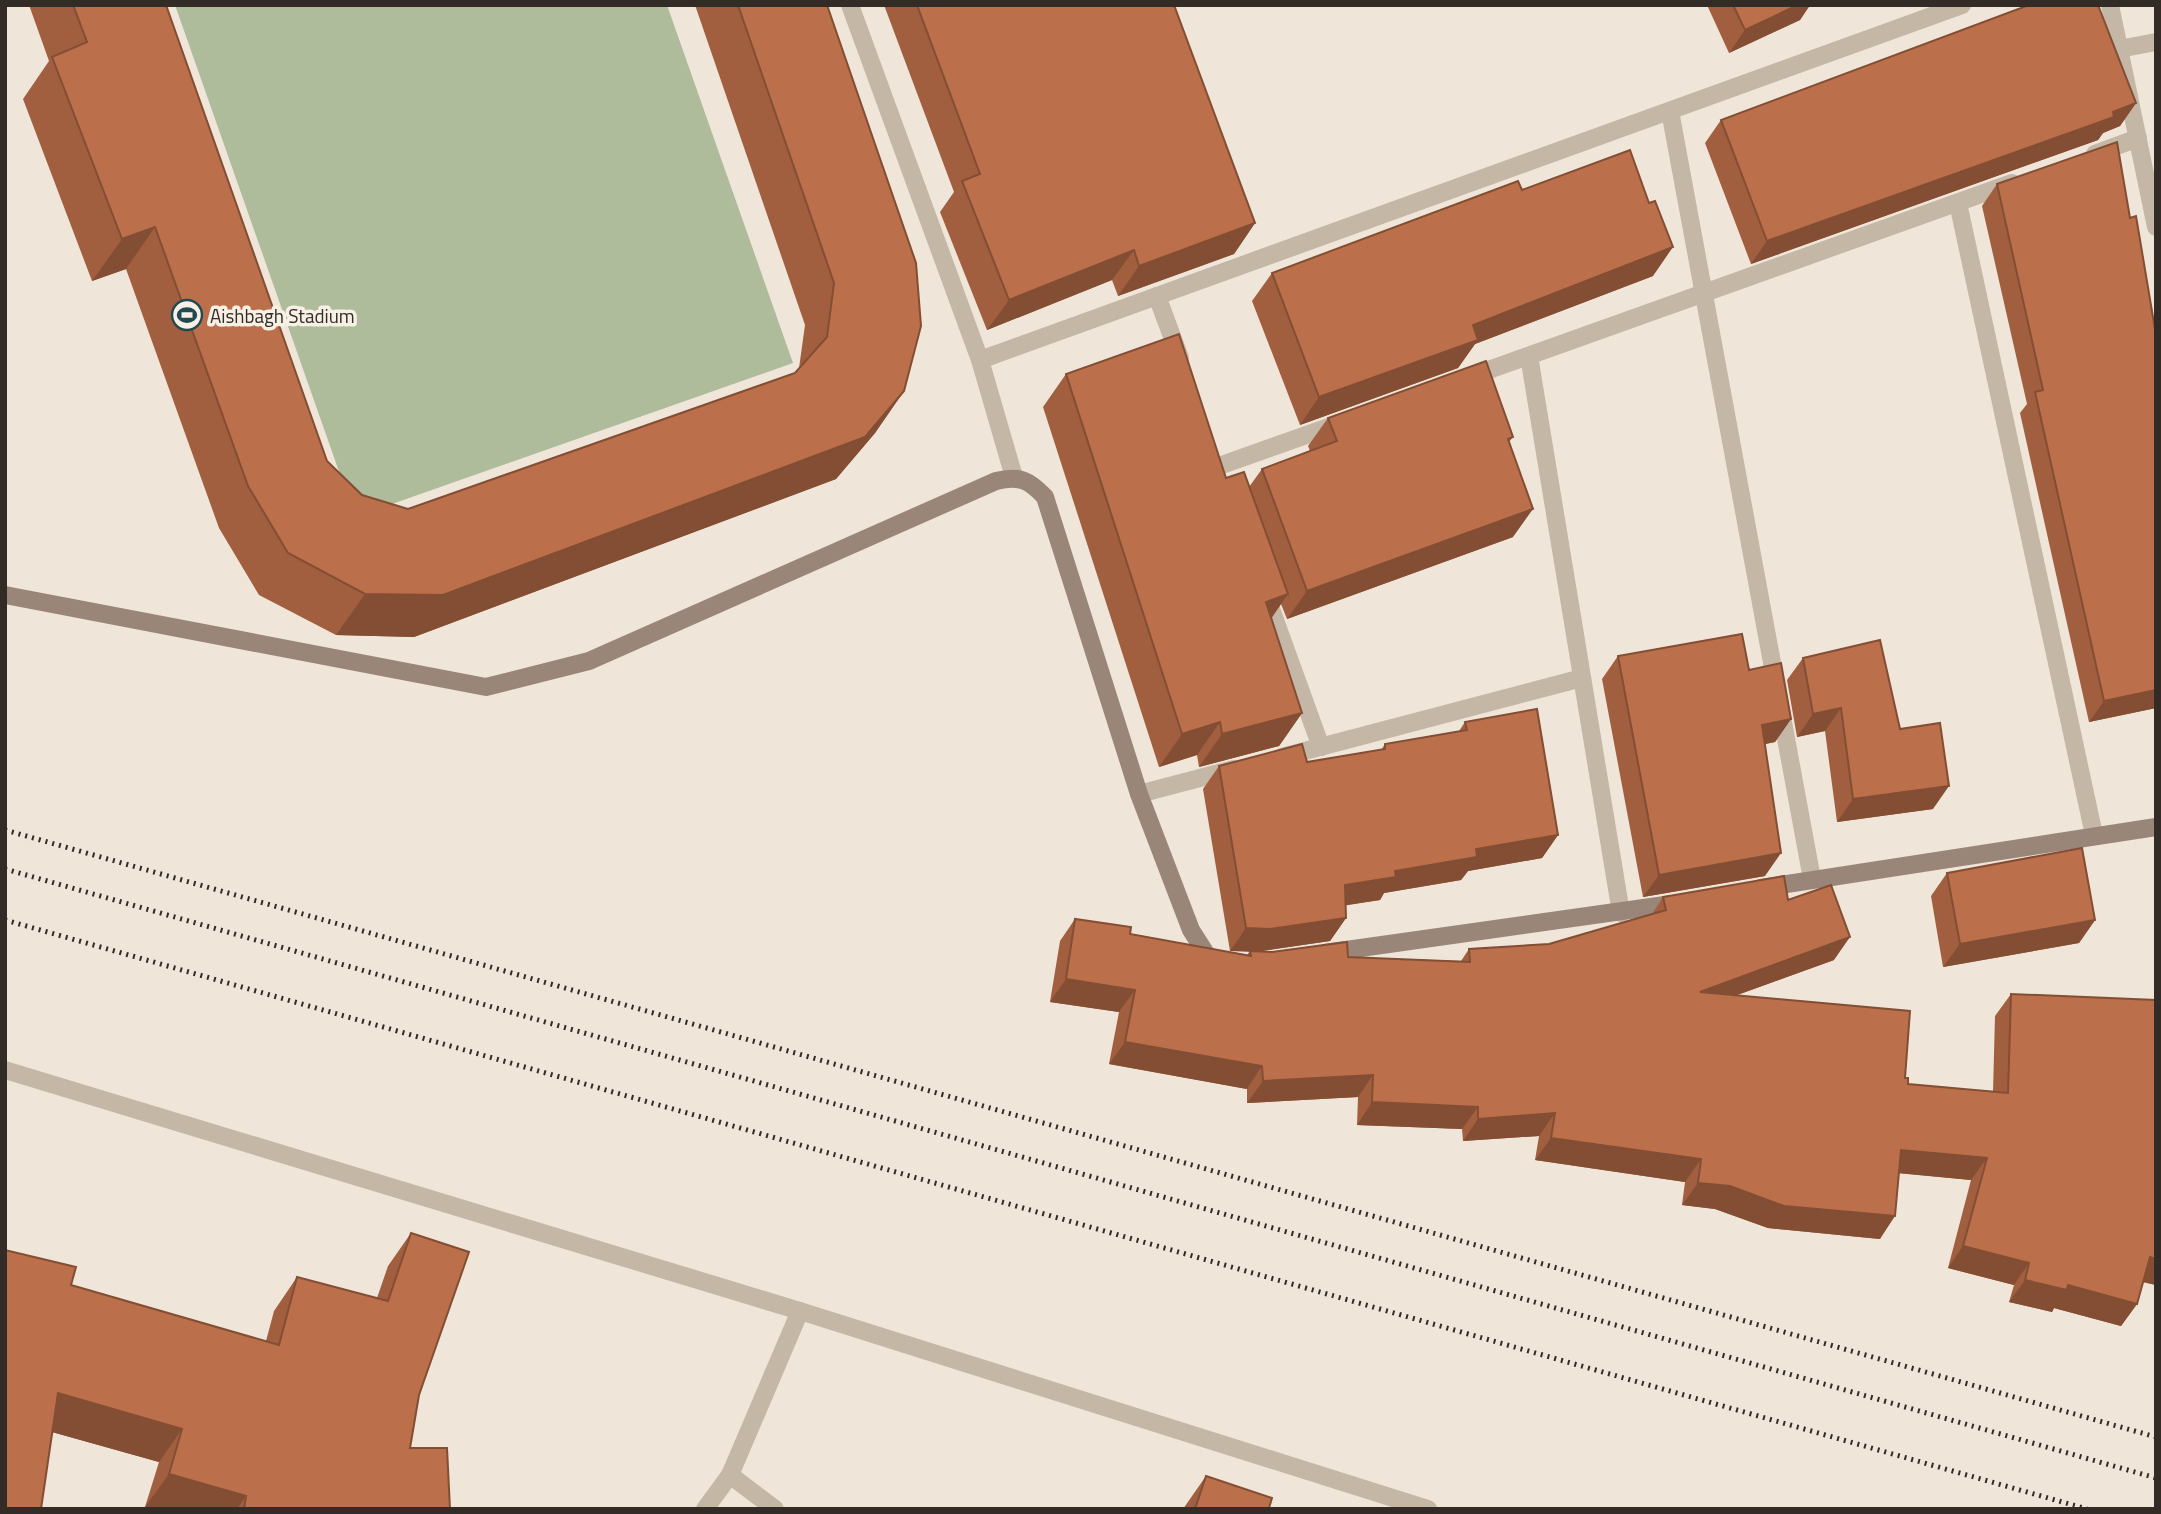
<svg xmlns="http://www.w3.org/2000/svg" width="2161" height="1514" viewBox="0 0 2161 1514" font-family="'Titillium Web',sans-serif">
  <rect width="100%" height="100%" fill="#efe6d9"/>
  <polygon fill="#aebc9b" points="175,5 667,5 793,363 355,517"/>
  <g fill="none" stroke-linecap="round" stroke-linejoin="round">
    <polyline stroke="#c5b7a6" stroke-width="18" points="730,1475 775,1509"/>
    <g stroke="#c5b7a6" stroke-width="18">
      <polyline points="850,5 980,360 1014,477"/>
      <polyline points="2110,5 2156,227"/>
      <polyline points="2119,49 2156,42"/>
      <polyline points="1670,111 1812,879"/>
      <polyline points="2095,154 2138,138"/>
      <polyline points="1958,203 2094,835"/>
      <polyline points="1157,296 1180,358"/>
      <polyline points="1529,356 1621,913"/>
      <polyline points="980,360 1962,5"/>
      <polyline points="1469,377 2012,183"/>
      <polyline points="1219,466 1340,423"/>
      <polyline points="1266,595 1321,747"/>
      <polyline points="1282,757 1582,678"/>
      <polyline points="1139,794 1234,769"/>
      <polyline points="705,1509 730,1475 800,1311"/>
    </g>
    <polyline stroke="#c5b7a6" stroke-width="18" points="5,1070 800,1311 1428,1509"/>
    <g stroke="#998678" stroke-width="18">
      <path d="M5 595 486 687 589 661 996 481C1019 475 1029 480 1045 497L1139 794 1191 930 1207 955 1218 961"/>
      <polyline points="1761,888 2156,827"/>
      <polyline points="1325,953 1679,903"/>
    </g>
    <g stroke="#322b26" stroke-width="5" stroke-dasharray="2 5" stroke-linecap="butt">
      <polyline points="5,830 2156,1437"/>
      <polyline points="5,869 2156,1478"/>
      <polyline points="5,920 2087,1509"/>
    </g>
  </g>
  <g fill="#a15f40">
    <polygon points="29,5 166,5 327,461 362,495 408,509 795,373 799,368 805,325 695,5 827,5 904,391 875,433 836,479 414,637 336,635 259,595 219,528 126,269 92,281 23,99 49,61"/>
    <polygon points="884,5 1174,5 1255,223 1234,254 1118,296 1112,280 987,330 940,212 954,192"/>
    <polygon points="1707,5 1810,5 1800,20 1729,53"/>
    <polygon points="2136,103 2120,126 2103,133 2098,140 1751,264 1705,143 1721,120"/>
    <polygon points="1997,184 2156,708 2089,722 2020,413 2027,404 1982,206"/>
    <polygon points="1522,190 1653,276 1475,344 1458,368 1300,425 1252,301 1272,273"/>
    <polygon points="1066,374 1226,478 1249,487 1262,469 1310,451 1308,446 1328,418 1513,437 1509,442 1513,537 1287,619 1281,604 1271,619 1302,713 1279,746 1199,767 1197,755 1159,767 1043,407"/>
    <polygon points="1618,656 1749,670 1791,719 1775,742 1765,744 1765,876 1643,897 1602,679"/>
    <polygon points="1803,658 1900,729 1933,809 1837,822 1825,731 1797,737 1787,680"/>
    <polygon points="1465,722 1558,835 1542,858 1468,871 1461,880 1384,893 1380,900 1346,905 1346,918 1330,941 1255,952 1348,957 1461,961 1469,949 1549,944 1652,914 1663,897 1788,900 1834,960 1737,995 1905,1078 1908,1084 1993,1092 1995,1016 2011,994 2156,1000 2156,1285 2143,1282 2137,1304 2121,1326 2054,1308 2052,1312 2009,1302 2014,1285 1948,1268 1971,1180 1899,1173 1880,1239 1768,1228 1715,1209 1682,1205 1685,1182 1535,1160 1539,1136 1463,1141 1462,1129 1357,1125 1358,1097 1247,1103 1247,1089 1109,1064 1119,1012 1050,1002 1060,941 1075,919 1130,934 1247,955 1250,951 1230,951 1203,789 1219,766 1307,762 1381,750 1385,744 1459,731"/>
    <polygon points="1947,873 2095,920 2079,943 1943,967 1931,896"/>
    <polygon points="411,1233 419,1395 410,1448 450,1509 150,1509 145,1507 159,1462 52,1432 71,1285 266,1341 274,1311 297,1277 377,1298 388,1266"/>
    <polygon points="1206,1476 1269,1508 1271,1509 1183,1509"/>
  </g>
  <g fill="#834e34">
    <polygon points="1798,5 1810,5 1800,20 1729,53 1745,30"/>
    <polygon points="2136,103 2120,126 2103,133 2098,140 1751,264 1767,241"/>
    <polygon points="1255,223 1234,254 1118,296 1139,266"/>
    <polygon points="155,227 126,269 92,281 122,239"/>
    <polygon points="1673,247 1653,276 1475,344 1458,368 1300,425 1319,397 1473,325"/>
    <polygon points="1134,250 1112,280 987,330 1009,300"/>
    <polygon points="904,391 875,433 836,479 414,637 336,635 365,594"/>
    <polygon points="1533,509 1513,537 1287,619 1307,591"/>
    <polygon points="1288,594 1265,627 1266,602"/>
    <polygon points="2156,690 2156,708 2089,722 2104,701"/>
    <polygon points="1841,708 1825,731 1797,737 1813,714"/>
    <polygon points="1302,713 1279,746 1199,767 1222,734"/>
    <polygon points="1791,719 1775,742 1746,748 1762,725"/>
    <polygon points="1220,722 1197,755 1159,767 1182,734"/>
    <polygon points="1949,786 1933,809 1837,822 1853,799"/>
    <polygon points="1558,835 1542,858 1468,871 1461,880 1384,893 1380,900 1329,908 1345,885 1476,849"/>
    <polygon points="1781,853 1765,876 1643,897 1659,875"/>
    <polygon points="1346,918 1330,941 1254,952 1230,951 1246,928"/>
    <polygon points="2095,920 2079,943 1943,967 1960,944"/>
    <polygon points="1850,937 1834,960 1685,1014 1700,992"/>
    <polygon points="1066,979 1135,990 1119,1012 1050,1002"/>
    <polygon points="1125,1042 1262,1066 1247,1089 1109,1064"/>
    <polygon points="1373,1075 1358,1097 1247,1103 1263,1081"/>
    <polygon points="1372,1102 1478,1107 1462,1129 1357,1125"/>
    <polygon points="1555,1113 1539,1136 1463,1141 1478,1119"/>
    <polygon points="1551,1138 1701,1159 1685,1182 1535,1160"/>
    <polygon points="1901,1150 1987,1158 1971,1180 1886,1172"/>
    <polygon points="1698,1183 1730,1186 1895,1216 1880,1239 1768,1228 1715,1209 1682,1205"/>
    <polygon points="1963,1246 2029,1263 2014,1285 1948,1268"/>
    <polygon points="2150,1257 2156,1259 2156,1285 2134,1280"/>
    <polygon points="2025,1280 2068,1285 2137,1304 2121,1326 2054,1308 2052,1312 2009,1302"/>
    <polygon points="58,1393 182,1429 159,1462 34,1427"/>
    <polygon points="169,1474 246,1496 237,1509 150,1509 145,1507"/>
  </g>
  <g fill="#bb6f4a" stroke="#834e34" stroke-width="2">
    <polygon points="73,5 166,5 327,461 362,495 408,509 795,373 827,337 834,283 738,5 827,5 916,263 921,326 904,391 865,437 443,595 365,594 288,553 248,486 155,227 122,239 52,57 87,42"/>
    <polygon points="917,5 1174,5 1255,223 1139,266 1134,250 1009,300 962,181 980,174"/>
    <polygon points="1733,5 1798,5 1745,30"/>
    <polygon points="2029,5 2098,5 2136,103 2113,112 2114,117 1767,241 1721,120"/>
    <polygon points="2117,142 2130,218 2136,216 2156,335 2156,690 2104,701 2035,392 2043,390 1997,184"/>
    <polygon points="1630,150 1649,203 1655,201 1673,247 1473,325 1478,340 1319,397 1272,273 1518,181 1522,190"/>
    <polygon points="1179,334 1226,478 1244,472 1288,594 1266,602 1302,713 1222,734 1220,722 1182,734 1066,374"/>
    <polygon points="1486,361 1513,437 1508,439 1533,509 1307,591 1262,469 1337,441 1328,418"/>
    <polygon points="1742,634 1749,670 1781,663 1791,719 1762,725 1781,853 1659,875 1618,656"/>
    <polygon points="1880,640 1900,729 1940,723 1949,786 1853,799 1841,708 1813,714 1803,658"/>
    <polygon points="1537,709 1558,835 1476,849 1477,857 1395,871 1396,877 1345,885 1346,918 1270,929 1246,928 1219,766 1302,744 1307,762 1385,749 1385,744 1467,730 1465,722"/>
    <polygon points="2082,848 2095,920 1960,944 1947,873"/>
    <polygon points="1784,876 1788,900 1831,885 1850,937 1700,992 1910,1011 1905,1078 1908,1078 1908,1084 2008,1093 2011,994 2156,1000 2156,1259 2150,1257 2137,1304 2068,1285 2067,1290 2025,1280 2029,1263 1963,1246 1987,1158 1901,1150 1895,1216 1784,1206 1730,1186 1698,1183 1701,1159 1551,1138 1555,1113 1478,1119 1478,1107 1372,1102 1373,1075 1263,1081 1262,1066 1125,1042 1135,990 1066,979 1075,919 1131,927 1130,934 1251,956 1250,951 1272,952 1347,942 1348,957 1470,962 1469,949 1549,944 1666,910 1663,897"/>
    <polygon points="411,1233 469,1252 419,1395 410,1448 447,1448 450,1509 244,1509 246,1496 169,1474 182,1429 58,1393 41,1509 5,1509 5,1250 76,1267 71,1285 279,1345 297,1277 388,1301"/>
    <polygon points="1206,1476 1272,1498 1269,1508 1271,1509 1195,1509"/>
  </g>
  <defs>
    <g id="stadium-ring" transform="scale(1.575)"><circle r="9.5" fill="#f7f0e5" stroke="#204950" stroke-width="1.5"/><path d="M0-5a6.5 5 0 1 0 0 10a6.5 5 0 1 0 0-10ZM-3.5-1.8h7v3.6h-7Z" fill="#204950"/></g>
  </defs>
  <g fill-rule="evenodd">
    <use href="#stadium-ring" x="187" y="315"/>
  </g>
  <g text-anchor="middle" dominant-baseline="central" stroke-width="7" stroke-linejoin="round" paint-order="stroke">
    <g font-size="19" fill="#322b26" stroke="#f7f0e5" text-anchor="start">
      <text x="210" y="315">Aishbagh Stadium</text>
    </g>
  </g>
  <rect width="2161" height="1514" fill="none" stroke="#322b26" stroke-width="14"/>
</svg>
